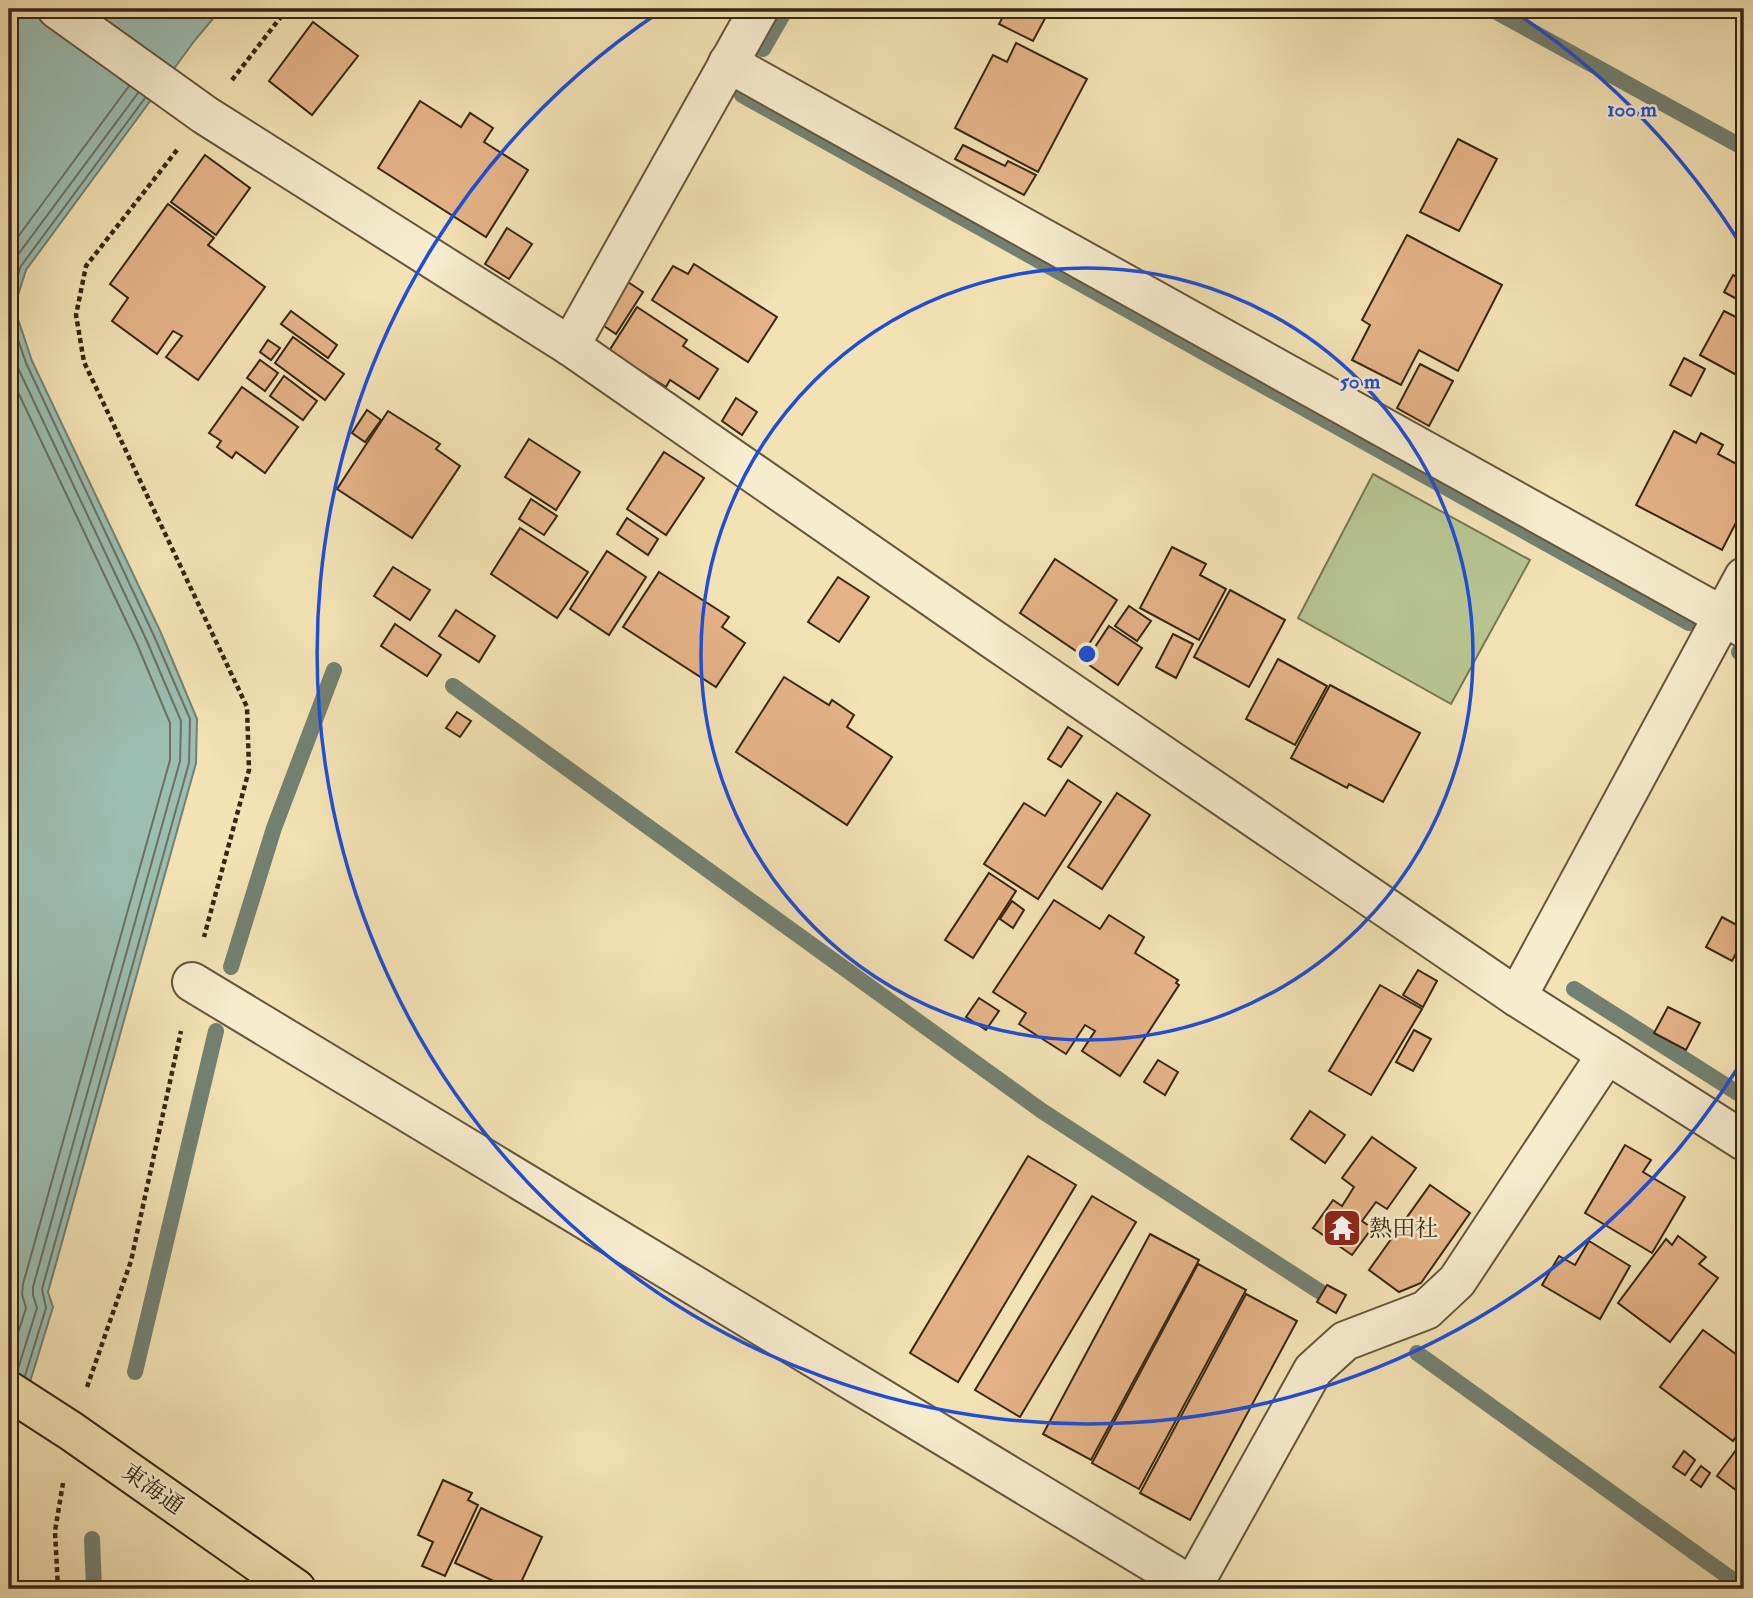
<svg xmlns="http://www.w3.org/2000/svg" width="1753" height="1598" viewBox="0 0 1753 1598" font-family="'IM FELL Double Pica','Noto Serif JP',serif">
  <rect width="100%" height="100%" fill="#f3e2b4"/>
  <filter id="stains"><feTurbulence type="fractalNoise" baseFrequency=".00286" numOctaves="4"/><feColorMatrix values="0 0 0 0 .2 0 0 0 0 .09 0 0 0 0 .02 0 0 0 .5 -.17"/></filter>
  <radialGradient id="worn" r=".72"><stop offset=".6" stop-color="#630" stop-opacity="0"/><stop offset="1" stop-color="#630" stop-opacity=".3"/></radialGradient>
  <polygon fill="#b7c490" stroke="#767552" stroke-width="2" points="1373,474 1530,560 1451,704 1298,618"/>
  <polygon fill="#9cbdb2" stroke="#738172" stroke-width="2" points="9,9 221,9 195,40 26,270 18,295 17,316 32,361 161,633 197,719 196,763 48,1292 53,1307 9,1450"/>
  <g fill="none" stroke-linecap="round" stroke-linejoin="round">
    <g stroke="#697262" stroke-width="2">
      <polyline points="9,249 129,86"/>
      <polyline points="9,272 14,260 138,93"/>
      <polyline points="9,341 18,368 146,639 181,721 180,761 33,1287 33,1295 37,1308 17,1372"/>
      <polyline points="9,373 137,644 170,723 170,760 23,1284 22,1294 26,1308 9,1362"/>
      <polyline points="25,1376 46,1308 42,1289 189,763 190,719 154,636 26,363 10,316 11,294 21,266 145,98"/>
    </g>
    <g stroke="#738172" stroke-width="16">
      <polyline points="1491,9 1744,148"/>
      <polyline points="763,49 786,9"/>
      <polyline points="742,95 1689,623"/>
      <polyline points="1739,652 1744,655"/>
      <polyline points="453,686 1042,1111 1322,1293"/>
      <polyline points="231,967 274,828 334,670"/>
      <polyline points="1574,989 1744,1097"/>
      <polyline points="1417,1353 1744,1588"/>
      <polyline points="135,1372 216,1031"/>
      <polyline points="92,1539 94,1589"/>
    </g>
  </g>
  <g fill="#e4b286" stroke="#362613" stroke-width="2">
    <polygon points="1007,9 1050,9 1033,41 999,24"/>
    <polygon points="313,22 358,56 312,115 269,81"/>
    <polygon points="1016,43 1087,79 1038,172 955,128 993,55 1007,62"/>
    <polygon points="420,101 461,127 470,113 493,128 484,142 528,170 486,237 378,168"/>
    <polygon points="1458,139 1497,159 1459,231 1420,212"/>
    <polygon points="963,145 1005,166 1008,161 1036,175 1024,195 955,159"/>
    <polygon points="205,155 250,188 216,235 171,202"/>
    <polygon points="168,204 214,238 208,245 265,287 198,380 166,357 182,336 173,331 157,354 112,321 128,298 110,284"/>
    <polygon points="507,228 532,244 509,279 485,264"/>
    <polygon points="1407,235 1502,285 1458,371 1419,350 1401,385 1352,360 1370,325 1362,320"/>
    <polygon points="694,264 777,317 748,362 652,300 673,266 688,274"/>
    <polygon points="1733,275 1744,281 1744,303 1724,292"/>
    <polygon points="628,282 643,292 616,334 601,324"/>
    <polygon points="637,307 687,340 683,346 718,369 699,399 670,380 666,387 609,351"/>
    <polygon points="291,311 337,345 328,358 281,324"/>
    <polygon points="1724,311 1744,321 1744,379 1700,355"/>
    <polygon points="293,337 344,374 325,400 275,363"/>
    <polygon points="268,340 280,348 271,360 260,352"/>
    <polygon points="1684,358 1705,369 1691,396 1670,385"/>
    <polygon points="260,360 278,373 265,391 247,378"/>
    <polygon points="1420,364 1453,381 1429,426 1397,408"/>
    <polygon points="284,376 317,401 303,420 270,396"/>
    <polygon points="242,387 298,427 265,473 236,452 232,458 217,447 221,441 209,433"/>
    <polygon points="736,398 757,412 742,435 722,421"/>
    <polygon points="367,410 381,420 365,442 352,433"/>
    <polygon points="388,411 440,444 436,449 460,466 412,538 337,489"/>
    <polygon points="1674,431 1696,443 1701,433 1723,445 1718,454 1744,468 1744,507 1722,550 1636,505"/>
    <polygon points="529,439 580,472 556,510 505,477"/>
    <polygon points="664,452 704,478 666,535 627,509"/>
    <polygon points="531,499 557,516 544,535 519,519"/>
    <polygon points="627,518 658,539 648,555 617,534"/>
    <polygon points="520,528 588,572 557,618 491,574"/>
    <polygon points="1172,547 1206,564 1200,575 1226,589 1199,640 1140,608"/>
    <polygon points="607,551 646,577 609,635 570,609"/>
    <polygon points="1055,559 1117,600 1082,655 1020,613"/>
    <polygon points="393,567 430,590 410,620 374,596"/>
    <polygon points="659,572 729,617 722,627 745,643 716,687 623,627"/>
    <polygon points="838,577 869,597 839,642 808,622"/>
    <polygon points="1230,590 1285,620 1249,687 1194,657"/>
    <polygon points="1129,606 1151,621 1137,641 1115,626"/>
    <polygon points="456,610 495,636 479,662 439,636"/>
    <polygon points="395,624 441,655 427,676 381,646"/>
    <polygon points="1109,626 1142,648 1118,685 1085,662"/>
    <polygon points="1173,634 1193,644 1176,678 1156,667"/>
    <polygon points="1278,659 1327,686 1295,745 1246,719"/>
    <polygon points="784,677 829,705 832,700 854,715 847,727 892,757 847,825 736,752"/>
    <polygon points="1330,685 1420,733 1383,802 1349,784 1347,788 1291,758"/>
    <polygon points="457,712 471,721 460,737 446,728"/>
    <polygon points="1068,727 1082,736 1061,767 1048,759"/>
    <polygon points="1068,780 1101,802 1038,899 984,864 1024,803 1045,816"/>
    <polygon points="1117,793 1150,815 1102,889 1068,867"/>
    <polygon points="989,873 1016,891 973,958 945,940"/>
    <polygon points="1054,900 1100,929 1109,915 1144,937 1135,953 1178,980 1176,983 1179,985 1120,1076 1082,1051 1095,1031 1085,1025 1066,1054 1019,1024 1026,1013 993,992"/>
    <polygon points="1012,901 1024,910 1013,928 1000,919"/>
    <polygon points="1722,917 1744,929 1744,938 1732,961 1706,947"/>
    <polygon points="1418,970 1437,981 1423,1007 1403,995"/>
    <polygon points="1380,985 1422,1009 1371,1095 1329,1071"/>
    <polygon points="979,998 999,1011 986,1030 966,1017"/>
    <polygon points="1668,1007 1700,1023 1686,1050 1654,1033"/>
    <polygon points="1414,1030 1431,1039 1413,1071 1396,1062"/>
    <polygon points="1158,1060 1178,1072 1165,1095 1144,1082"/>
    <polygon points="1310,1111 1345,1135 1325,1163 1291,1139"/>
    <polygon points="1372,1137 1416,1168 1387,1209 1376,1202 1362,1221 1372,1228 1352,1255 1313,1228 1333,1200 1342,1206 1354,1187 1342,1178"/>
    <polygon points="1625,1145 1651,1160 1643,1172 1685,1197 1652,1253 1585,1213"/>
    <polygon points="1028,1156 1076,1185 958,1382 910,1353"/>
    <polygon points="1430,1185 1470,1213 1421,1283 1399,1292 1369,1270"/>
    <polygon points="1092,1196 1136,1222 1020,1417 975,1390"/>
    <polygon points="1150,1234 1199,1260 1091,1460 1043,1434"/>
    <polygon points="1678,1236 1706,1257 1699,1264 1718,1278 1670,1342 1618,1303 1666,1239 1672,1245"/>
    <polygon points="1589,1241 1630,1266 1600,1319 1542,1285 1559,1256 1575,1265"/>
    <polygon points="1198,1264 1246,1290 1139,1489 1092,1463"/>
    <polygon points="1327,1285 1346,1295 1336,1313 1317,1302"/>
    <polygon points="1246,1294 1297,1321 1190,1520 1140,1493"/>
    <polygon points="1703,1330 1744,1360 1744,1425 1733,1441 1660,1387"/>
    <polygon points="1744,1439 1744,1496 1717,1476"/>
    <polygon points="1684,1451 1695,1460 1685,1475 1673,1467"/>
    <polygon points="1701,1466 1710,1473 1701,1487 1691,1480"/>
    <polygon points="443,1480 472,1493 468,1500 478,1505 445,1576 422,1566 433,1542 418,1535"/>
    <polygon points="481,1508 542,1537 518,1589 511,1589 455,1563"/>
  </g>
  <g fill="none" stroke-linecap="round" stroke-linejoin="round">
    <g stroke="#65553b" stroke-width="42">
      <g id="minor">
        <polyline points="57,9 205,115 570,346 991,638 1517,997 1744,1141"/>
        <polyline points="728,63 1744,628"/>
        <polyline points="570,346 759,9"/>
        <polyline points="192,982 1197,1589"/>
        <polyline points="1517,997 1744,577"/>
        <polyline points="1191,1589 1313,1370 1345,1341 1426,1310 1457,1281 1607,1054"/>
      </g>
    </g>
    <g stroke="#362613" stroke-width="42">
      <polyline id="primary" points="9,1391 71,1431 296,1589"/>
    </g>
    <g stroke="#362613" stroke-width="4.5" stroke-dasharray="5 3.5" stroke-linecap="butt">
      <polyline points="232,80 287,9"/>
      <polyline points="177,150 86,266 76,315 84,362 247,707 249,770 204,937"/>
      <polyline points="87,1387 131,1261 181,1031"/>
      <polyline points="58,1589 55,1531 63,1483"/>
    </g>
    <use href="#minor" stroke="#f7ecce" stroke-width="38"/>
    <use href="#primary" stroke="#f3e2b4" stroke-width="38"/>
  </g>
  <g fill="none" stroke="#1d4ed8" stroke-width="3.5">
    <circle cx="1087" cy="654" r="386"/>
    <path d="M1741 1063A771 771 0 1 1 661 11M1513 11A771 771 0 0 1 1741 245"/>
  </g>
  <defs>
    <g id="temple-square" transform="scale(2.0125)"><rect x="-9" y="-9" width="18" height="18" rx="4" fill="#8f2418" stroke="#f7ecce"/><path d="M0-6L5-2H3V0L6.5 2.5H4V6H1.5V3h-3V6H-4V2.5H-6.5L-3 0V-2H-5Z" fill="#fff"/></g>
  </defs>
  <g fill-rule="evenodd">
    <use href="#temple-square" x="1342" y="1228"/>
  </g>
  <g text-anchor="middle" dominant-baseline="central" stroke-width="5" stroke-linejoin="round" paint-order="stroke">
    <g font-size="23" fill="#362613" stroke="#f7ecce" text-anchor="start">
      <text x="1369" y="1228">熱田社</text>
    </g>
    <g font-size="23" fill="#362613" stroke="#f7ecce">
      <text transform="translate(153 1489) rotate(35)">東海通</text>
    </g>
  </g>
  <circle cx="1087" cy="654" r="10" fill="#1d4ed8" stroke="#f7ecce" stroke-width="3.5"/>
  <g font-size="21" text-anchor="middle" font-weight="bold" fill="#1d4ed8" stroke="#f7ecce" stroke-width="5" stroke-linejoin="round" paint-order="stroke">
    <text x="1632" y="116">100 m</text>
    <text x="1360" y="388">50 m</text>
  </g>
  <rect width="1753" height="1598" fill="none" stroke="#f3e2b4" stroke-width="35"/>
  <rect x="10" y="10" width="1732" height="1577" fill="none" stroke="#362613" stroke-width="3.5"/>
  <rect x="18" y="18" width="1718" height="1563" fill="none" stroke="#362613" stroke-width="2"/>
  <rect width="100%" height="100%" filter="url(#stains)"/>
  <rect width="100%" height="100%" fill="url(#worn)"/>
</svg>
